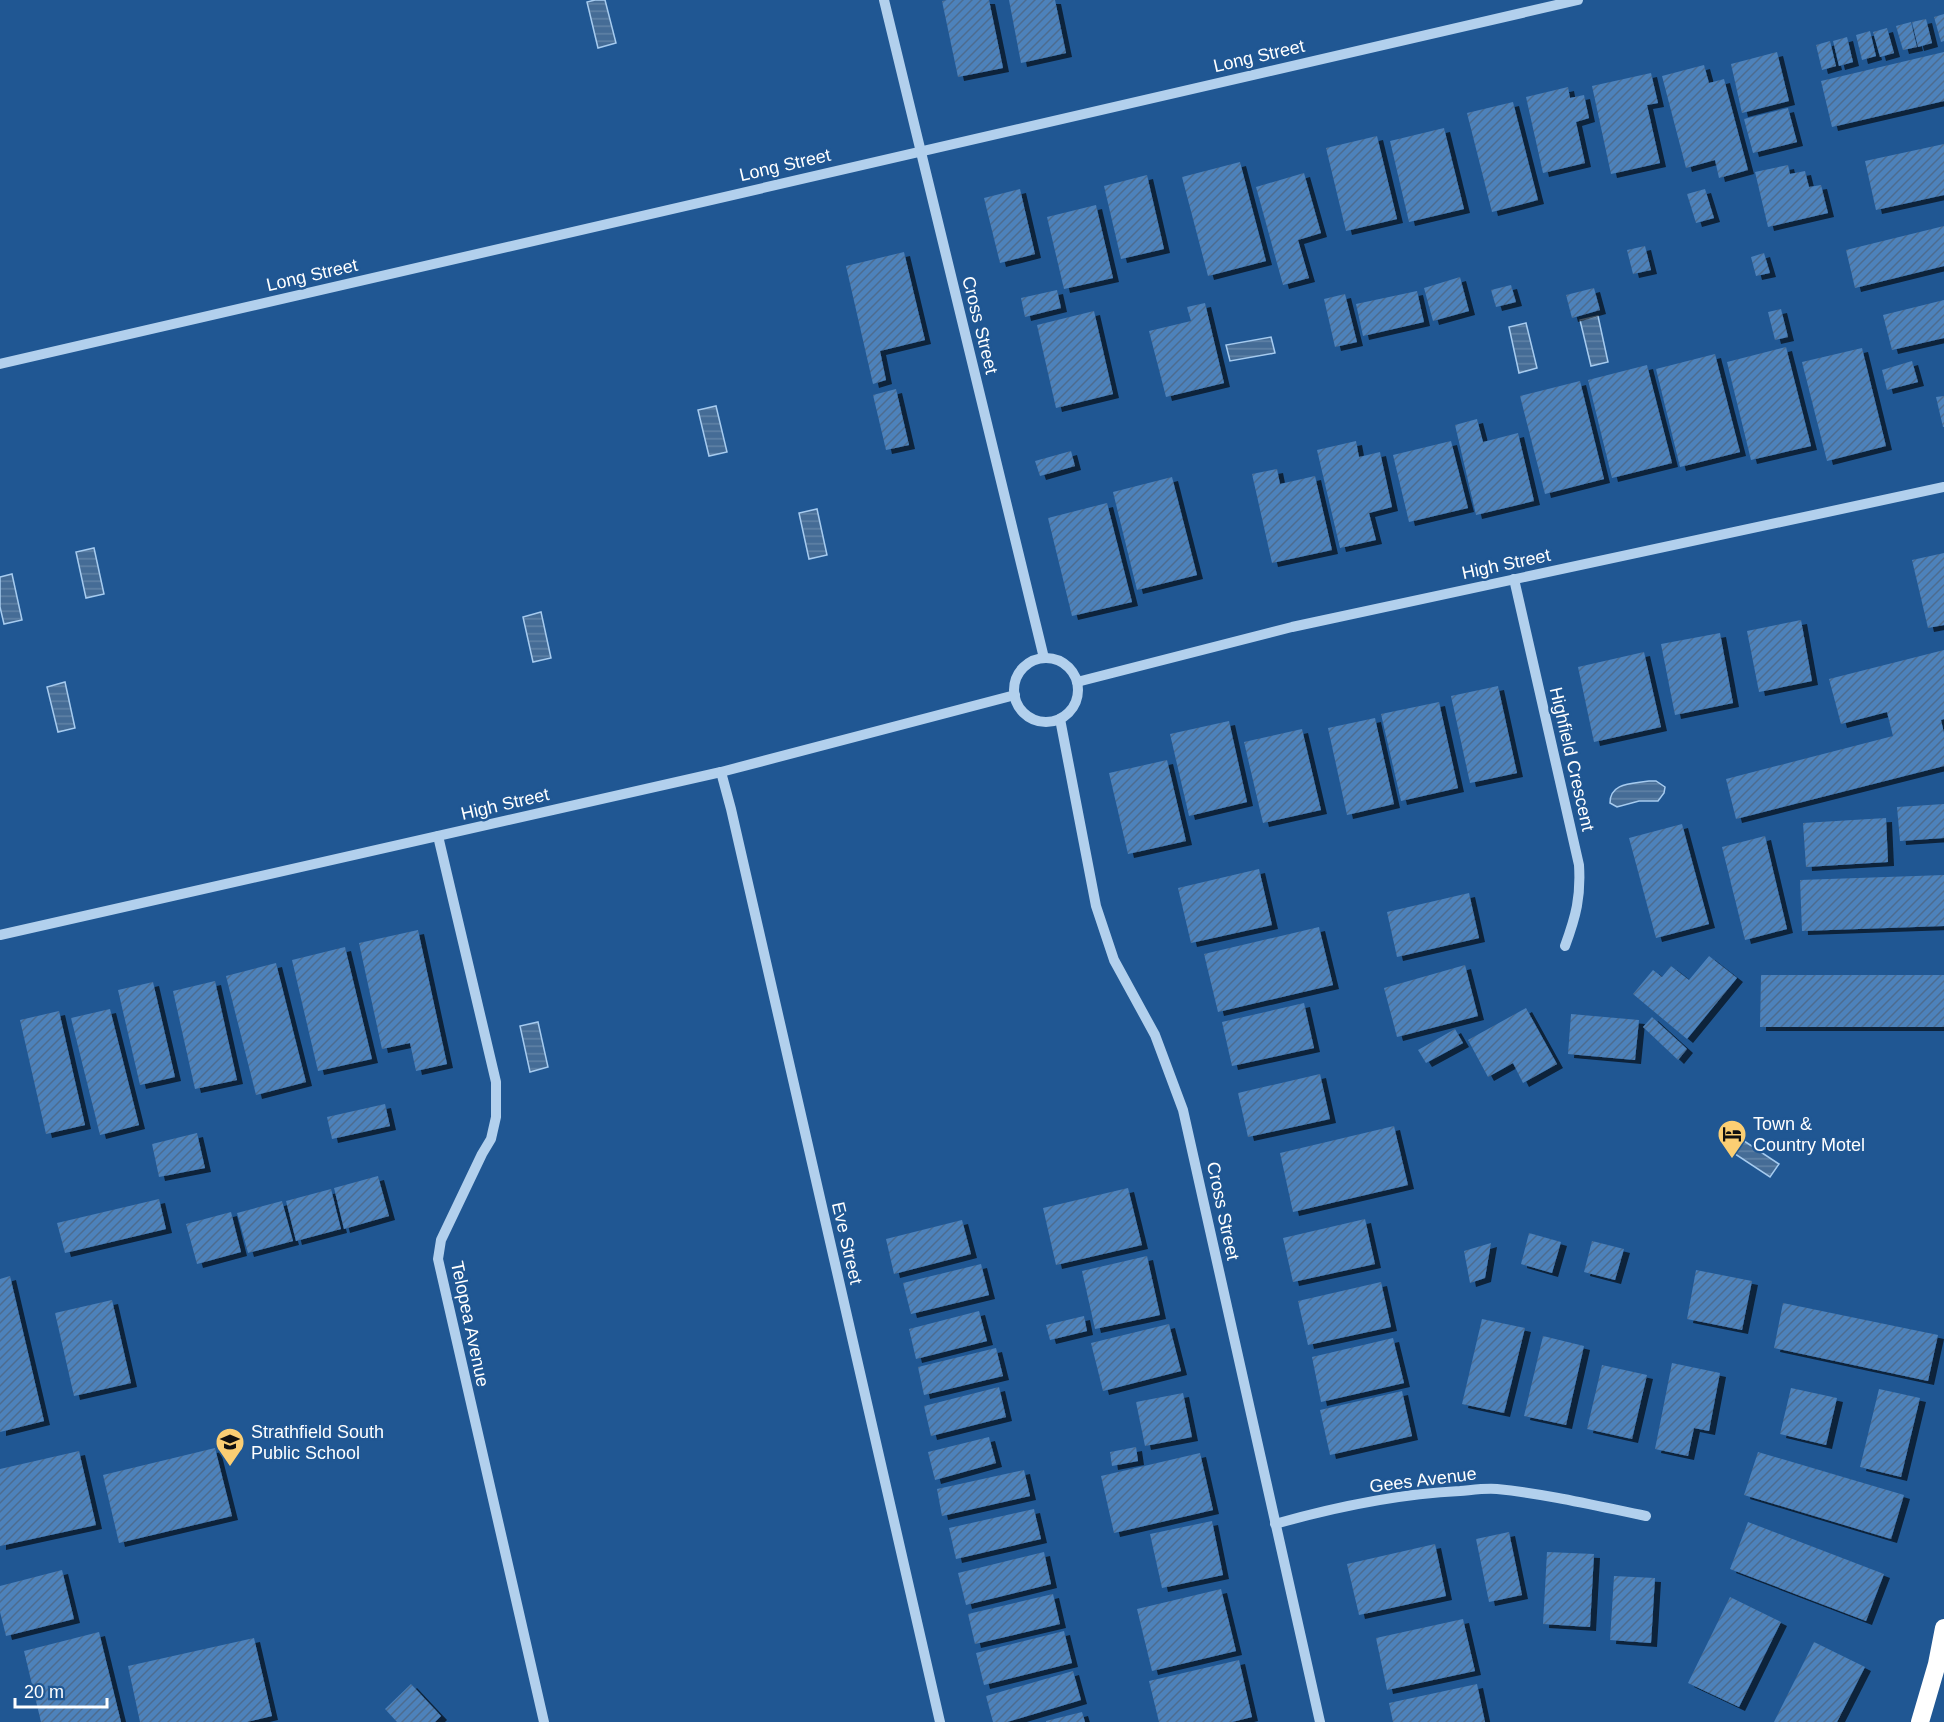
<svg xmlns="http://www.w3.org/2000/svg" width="1944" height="1722" viewBox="0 0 1944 1722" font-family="Arial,sans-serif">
  <defs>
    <pattern id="water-rules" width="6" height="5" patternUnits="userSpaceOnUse" patternTransform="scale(1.5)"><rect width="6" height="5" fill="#456c96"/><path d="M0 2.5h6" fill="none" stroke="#6182a6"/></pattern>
    <pattern id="building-hatch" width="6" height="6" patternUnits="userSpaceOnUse" patternTransform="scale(1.5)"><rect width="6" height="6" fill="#4d82bb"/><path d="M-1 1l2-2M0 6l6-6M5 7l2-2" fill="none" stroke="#4d6c8f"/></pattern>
    <filter id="shadow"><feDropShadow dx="6" dy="4" stdDeviation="0" flood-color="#0009"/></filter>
  </defs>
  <rect width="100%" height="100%" fill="#205793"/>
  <g fill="url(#water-rules)" stroke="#a6cbef" stroke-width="1.5">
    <polygon points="595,0 605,0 616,43 598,48 587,2"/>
    <polygon points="1598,316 1608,362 1591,366 1580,320"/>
    <polygon points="1526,323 1537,368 1519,373 1509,327"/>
    <polygon points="1271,337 1275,353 1230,361 1226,345"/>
    <polygon points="716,406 727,452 709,456 698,410"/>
    <polygon points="817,509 827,555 809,559 799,513"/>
    <polygon points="94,548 104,594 86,598 76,552"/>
    <polygon points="12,574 22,620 4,624 0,607 0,577"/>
    <polygon points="541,612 551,658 533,662 523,617"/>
    <polygon points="65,682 75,728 58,732 47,687"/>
    <path d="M1649 781H1656L1665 787 1664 793 1658 801H1639L1617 807 1610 803C1610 782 1633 784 1649 781Z"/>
    <polygon points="538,1022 548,1067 530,1072 520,1026"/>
    <polygon points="1738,1137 1779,1164 1770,1177 1729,1150"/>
  </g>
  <g fill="url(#building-hatch)" filter="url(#shadow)">
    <polygon points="947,0 989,0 1003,68 958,77 942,1"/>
    <polygon points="1009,0 1055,0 1066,53 1021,63"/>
    <polygon points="1944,14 1944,41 1941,42 1934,17"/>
    <polygon points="1926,19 1932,43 1918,47 1912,22"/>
    <polygon points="1911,22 1917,47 1903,50 1896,26"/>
    <polygon points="1887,28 1894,53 1880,57 1873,32"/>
    <polygon points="1870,31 1876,56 1862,60 1856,35"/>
    <polygon points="1847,37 1853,62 1839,66 1833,41"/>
    <polygon points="1830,41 1836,66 1822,70 1816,45"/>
    <polygon points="1777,52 1789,101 1742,113 1731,64"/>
    <polygon points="1944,52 1944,101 1832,127 1821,81"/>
    <polygon points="1704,65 1709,83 1724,79 1748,170 1719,178 1715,160 1686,168 1662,76"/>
    <polygon points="1651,73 1658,103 1647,105 1660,163 1611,174 1592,86"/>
    <polygon points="1568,87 1570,98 1584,95 1589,118 1576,122 1585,163 1543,173 1526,97"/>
    <polygon points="1513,102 1538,200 1492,212 1467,113"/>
    <polygon points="1788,108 1797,142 1753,153 1744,119"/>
    <polygon points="1444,128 1464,209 1409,222 1390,141"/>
    <polygon points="1377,136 1397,219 1346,231 1326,148"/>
    <polygon points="1944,144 1944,195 1876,210 1865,161"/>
    <polygon points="1240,162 1266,261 1208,276 1182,177"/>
    <polygon points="1788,165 1790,174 1805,171 1809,187 1821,185 1828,213 1768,227 1755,172"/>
    <polygon points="1304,173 1321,233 1298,240 1309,278 1283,285 1256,187"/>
    <polygon points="1147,175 1164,249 1121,259 1104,186"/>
    <polygon points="1020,189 1035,254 1000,263 984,198"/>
    <polygon points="1705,189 1714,218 1696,223 1687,194"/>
    <polygon points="1096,205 1113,278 1064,289 1047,217"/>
    <polygon points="1944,226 1944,266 1855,288 1846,250"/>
    <polygon points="1645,246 1651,270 1633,274 1627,250"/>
    <polygon points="904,252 925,340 880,351 886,380 873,384 846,266"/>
    <polygon points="1764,253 1770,273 1756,276 1751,257"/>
    <polygon points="1460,277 1469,311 1433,321 1424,288"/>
    <polygon points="1511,285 1516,302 1496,307 1491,290"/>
    <polygon points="1594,288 1600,310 1572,318 1566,295"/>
    <polygon points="1057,290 1061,308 1025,317 1021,298"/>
    <polygon points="1417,291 1424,322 1363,336 1356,304"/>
    <polygon points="1345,294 1357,342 1335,347 1324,299"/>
    <polygon points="1944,300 1944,338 1892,350 1883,315"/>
    <polygon points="1205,303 1224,383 1166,397 1149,331 1191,321 1187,307"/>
    <polygon points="1781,309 1788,337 1775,340 1768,312"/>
    <polygon points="1094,311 1113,394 1056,408 1037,325"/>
    <polygon points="1786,347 1811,446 1751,460 1727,362"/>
    <polygon points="1862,348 1886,446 1827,461 1802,362"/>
    <polygon points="1715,354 1740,452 1680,467 1656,369"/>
    <polygon points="1912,361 1918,382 1887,390 1882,370"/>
    <polygon points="1647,365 1672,463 1612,478 1588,380"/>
    <polygon points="1580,381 1604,479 1545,494 1520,396"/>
    <polygon points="896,389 909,445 886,450 873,395"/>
    <polygon points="1944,396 1944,427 1943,427 1936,397"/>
    <polygon points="1477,419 1483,442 1518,433 1534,501 1476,515 1455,425"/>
    <polygon points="1356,441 1359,457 1380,452 1392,507 1369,513 1376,540 1340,548 1317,450"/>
    <polygon points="1451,441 1468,508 1409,522 1393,455"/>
    <polygon points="1071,451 1075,466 1040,476 1035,461"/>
    <polygon points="1277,469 1280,484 1315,476 1332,550 1272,563 1252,474"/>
    <polygon points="1172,477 1197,575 1137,590 1113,492"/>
    <polygon points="1107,503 1132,602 1072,616 1048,518"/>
    <polygon points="1944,553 1944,625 1928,628 1912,560"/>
    <polygon points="1801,620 1812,681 1759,692 1747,631"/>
    <polygon points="1720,633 1733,703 1675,715 1661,644"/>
    <polygon points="1944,650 1944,719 1941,720 1944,733 1944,766 1736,819 1726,779 1893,736 1887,712 1841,724 1829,679"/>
    <polygon points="1644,652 1661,727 1594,742 1578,667"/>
    <polygon points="1498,686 1517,773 1470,783 1451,696"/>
    <polygon points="1439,702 1458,788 1401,801 1381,714"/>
    <polygon points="1375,718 1394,804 1347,815 1328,728"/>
    <polygon points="1229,721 1247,802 1189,816 1170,734"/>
    <polygon points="1302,729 1321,810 1263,823 1244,742"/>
    <polygon points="1167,760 1186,841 1128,854 1109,773"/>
    <polygon points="1944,804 1944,838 1900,841 1897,807"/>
    <polygon points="1886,818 1888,862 1806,867 1803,823"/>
    <polygon points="1682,824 1709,924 1656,938 1629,838"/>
    <polygon points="1765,836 1787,929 1745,940 1722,847"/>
    <polygon points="1259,869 1272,925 1191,943 1178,888"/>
    <polygon points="1944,875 1944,926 1802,931 1800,880"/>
    <polygon points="1469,893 1479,938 1397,957 1387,912"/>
    <polygon points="1319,927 1333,985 1218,1012 1204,954"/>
    <polygon points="418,930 447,1064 416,1071 410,1043 382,1049 359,943"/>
    <polygon points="345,947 372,1059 318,1071 292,960"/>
    <polygon points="1709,956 1737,978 1687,1039 1633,994 1653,970 1662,977 1671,966 1689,980"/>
    <polygon points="276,963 306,1082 256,1095 226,976"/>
    <polygon points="1465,965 1478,1016 1397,1037 1384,988"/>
    <polygon points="1761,975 1944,975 1944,1027 1760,1027"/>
    <polygon points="215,981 237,1080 195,1089 173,991"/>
    <polygon points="153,982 175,1077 140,1085 118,990"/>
    <polygon points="1304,1003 1314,1048 1232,1066 1222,1022"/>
    <polygon points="1526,1008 1557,1064 1523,1083 1513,1063 1488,1077 1468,1040"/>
    <polygon points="110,1009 139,1125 100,1135 71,1018"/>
    <polygon points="59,1011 85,1125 46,1134 20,1020"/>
    <polygon points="1571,1014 1639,1020 1635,1060 1568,1054"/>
    <polygon points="1652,1017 1687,1049 1678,1060 1643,1027"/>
    <polygon points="1455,1029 1463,1043 1426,1063 1418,1050"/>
    <polygon points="1320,1074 1330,1119 1248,1137 1238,1093"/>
    <polygon points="385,1104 390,1126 332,1139 327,1117"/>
    <polygon points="1394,1126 1408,1185 1293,1212 1280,1153"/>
    <polygon points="197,1133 205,1168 159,1177 152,1144"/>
    <polygon points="378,1176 389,1216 344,1229 334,1188"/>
    <polygon points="1128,1188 1142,1245 1056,1265 1043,1208"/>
    <polygon points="331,1189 341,1229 296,1241 286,1201"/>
    <polygon points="159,1199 166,1229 65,1253 57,1223"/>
    <polygon points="282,1201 293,1241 248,1253 237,1213"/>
    <polygon points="231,1212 241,1252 197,1264 186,1224"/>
    <polygon points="1365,1219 1375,1264 1293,1282 1283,1238"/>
    <polygon points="962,1220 971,1254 894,1274 886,1239"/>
    <polygon points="1529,1233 1561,1242 1552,1273 1521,1264"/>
    <polygon points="1592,1241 1624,1249 1615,1280 1584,1272"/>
    <polygon points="1491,1243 1485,1278 1470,1283 1464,1251"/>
    <polygon points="1147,1256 1160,1315 1095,1329 1082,1271"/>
    <polygon points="981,1264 989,1295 911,1314 903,1283"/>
    <polygon points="1696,1270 1752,1281 1742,1330 1687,1319"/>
    <polygon points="10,1276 44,1421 0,1432 0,1279"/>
    <polygon points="1381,1282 1391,1327 1308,1345 1298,1301"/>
    <polygon points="112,1300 131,1383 74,1396 55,1313"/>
    <polygon points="1783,1303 1938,1335 1928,1381 1774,1348"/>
    <polygon points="979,1311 987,1341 916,1359 909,1329"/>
    <polygon points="1084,1316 1087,1331 1050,1340 1046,1325"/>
    <polygon points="1482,1319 1525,1328 1504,1413 1462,1404"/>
    <polygon points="1169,1324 1181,1371 1103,1391 1091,1343"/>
    <polygon points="1543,1336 1584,1346 1566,1425 1524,1416"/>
    <polygon points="1393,1338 1404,1383 1321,1402 1312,1357"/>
    <polygon points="996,1348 1003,1376 924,1395 918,1367"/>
    <polygon points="1672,1363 1720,1373 1709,1431 1694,1428 1688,1456 1655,1449"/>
    <polygon points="1602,1365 1647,1375 1632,1439 1587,1429"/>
    <polygon points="999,1387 1006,1417 931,1436 924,1406"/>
    <polygon points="1791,1388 1837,1398 1826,1445 1780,1434"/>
    <polygon points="1879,1389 1920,1398 1901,1477 1860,1467"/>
    <polygon points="1402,1391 1412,1436 1330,1455 1320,1410"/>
    <polygon points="1183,1393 1192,1437 1145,1446 1136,1402"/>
    <polygon points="989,1437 996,1463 935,1480 928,1452"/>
    <polygon points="1136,1447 1138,1461 1112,1466 1110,1452"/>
    <polygon points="215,1448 232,1516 119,1543 103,1475"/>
    <polygon points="79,1451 96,1525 0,1546 0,1469"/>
    <polygon points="1758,1452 1904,1495 1891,1539 1744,1495"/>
    <polygon points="1200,1453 1213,1510 1114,1533 1101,1476"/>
    <polygon points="1024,1470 1030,1496 942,1516 937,1489"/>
    <polygon points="1034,1509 1041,1539 956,1559 949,1528"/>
    <polygon points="1212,1521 1223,1575 1162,1588 1150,1534"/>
    <polygon points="1748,1522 1884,1574 1866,1621 1730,1569"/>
    <polygon points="1509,1532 1522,1595 1489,1602 1476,1539"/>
    <polygon points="1435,1544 1446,1596 1359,1615 1347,1564"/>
    <polygon points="1044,1552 1051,1584 966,1605 958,1573"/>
    <polygon points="1547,1552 1594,1554 1590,1627 1543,1624"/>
    <polygon points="62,1570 74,1619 6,1636 0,1612 0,1586"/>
    <polygon points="1614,1576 1655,1578 1651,1643 1610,1640"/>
    <polygon points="1221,1589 1236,1651 1152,1671 1137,1609"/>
    <polygon points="1053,1594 1060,1624 975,1644 968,1614"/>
    <polygon points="1730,1597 1781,1622 1739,1707 1688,1683"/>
    <polygon points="1463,1619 1475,1671 1387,1690 1376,1638"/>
    <polygon points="1064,1631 1072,1663 984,1685 976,1653"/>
    <polygon points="99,1632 121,1722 41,1722 24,1651"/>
    <polygon points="254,1638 272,1716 247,1722 140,1722 128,1666"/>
    <polygon points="1814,1642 1865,1667 1837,1722 1774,1722"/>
    <polygon points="1239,1660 1252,1717 1232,1722 1159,1722 1149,1681"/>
    <polygon points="1073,1671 1081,1700 1007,1722 993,1722 986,1696"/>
    <polygon points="411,1684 441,1716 435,1722 397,1722 385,1709"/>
    <polygon points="1477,1684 1485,1722 1393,1722 1389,1703"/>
    <polygon points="1082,1712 1085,1722 1046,1722 1046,1721"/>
  </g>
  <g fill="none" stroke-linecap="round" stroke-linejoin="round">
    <g stroke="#b2d0ed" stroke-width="10">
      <polyline points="884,0 1044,658"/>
      <polyline points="0,364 1578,0"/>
      <path d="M1514 579 1579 865C1581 897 1576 916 1565 946"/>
      <circle cx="1046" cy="690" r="32"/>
      <polyline points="1077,682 1292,627 1944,487"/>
      <polyline points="1060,719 1096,906 1114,960 1155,1035 1183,1110 1320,1722"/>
      <polyline points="721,772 731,809 940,1722"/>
      <polyline points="438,836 496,1082 496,1117 491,1139 482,1154 441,1240 438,1259 544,1722"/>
      <polyline points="0,935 721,772 1015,695"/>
      <path d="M1275 1524C1335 1507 1398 1494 1460 1491 1472 1490 1485 1488 1497 1489 1547 1494 1597 1506 1646 1516"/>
    </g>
    <polyline stroke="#fff" stroke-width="18" points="1920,1722 1937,1664 1944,1628"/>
  </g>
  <defs>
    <g id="hotel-pin" transform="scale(1.5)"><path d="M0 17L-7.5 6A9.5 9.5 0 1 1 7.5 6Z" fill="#fbce73" stroke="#205793"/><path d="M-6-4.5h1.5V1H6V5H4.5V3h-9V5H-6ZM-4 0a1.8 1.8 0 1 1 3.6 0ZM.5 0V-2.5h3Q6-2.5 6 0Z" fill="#111"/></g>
    <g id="school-pin" transform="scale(1.5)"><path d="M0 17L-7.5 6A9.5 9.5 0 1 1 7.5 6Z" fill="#fbce73" stroke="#205793"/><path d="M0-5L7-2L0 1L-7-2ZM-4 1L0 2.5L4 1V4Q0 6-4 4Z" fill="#111"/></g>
  </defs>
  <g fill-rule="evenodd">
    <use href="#hotel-pin" x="1732" y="1134"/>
    <use href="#school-pin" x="230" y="1442"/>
  </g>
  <g text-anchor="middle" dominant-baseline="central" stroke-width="5" stroke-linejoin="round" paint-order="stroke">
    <g font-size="18" fill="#fff" stroke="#205793">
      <text transform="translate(1259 56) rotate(-13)">Long Street</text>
      <text transform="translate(785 165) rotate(-13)">Long Street</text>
      <text transform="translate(312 275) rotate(-13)">Long Street</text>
      <text transform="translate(980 325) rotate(76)">Cross Street</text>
      <text transform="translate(1506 564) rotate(-12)">High Street</text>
      <text transform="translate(1572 759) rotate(77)">Highfield Crescent</text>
      <text transform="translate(505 804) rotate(-13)">High Street</text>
      <text transform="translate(1223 1211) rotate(78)">Cross Street</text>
      <text transform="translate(847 1243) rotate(77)">Eve Street</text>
      <text transform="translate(470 1324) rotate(78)">Telopea Avenue</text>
      <text transform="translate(1423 1480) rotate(-7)">Gees Avenue</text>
    </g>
    <g font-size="18" fill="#fff" stroke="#205793" text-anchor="start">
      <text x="1753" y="1124">Town &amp;<tspan x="1753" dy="21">Country Motel</tspan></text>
      <text x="251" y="1432">Strathfield South<tspan x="251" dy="21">Public School</tspan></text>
    </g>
  </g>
  <path d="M15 1698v9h92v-9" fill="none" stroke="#ffffff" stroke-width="3"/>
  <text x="24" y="1698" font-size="18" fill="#ffffff" stroke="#205793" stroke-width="4.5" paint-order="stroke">20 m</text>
</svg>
